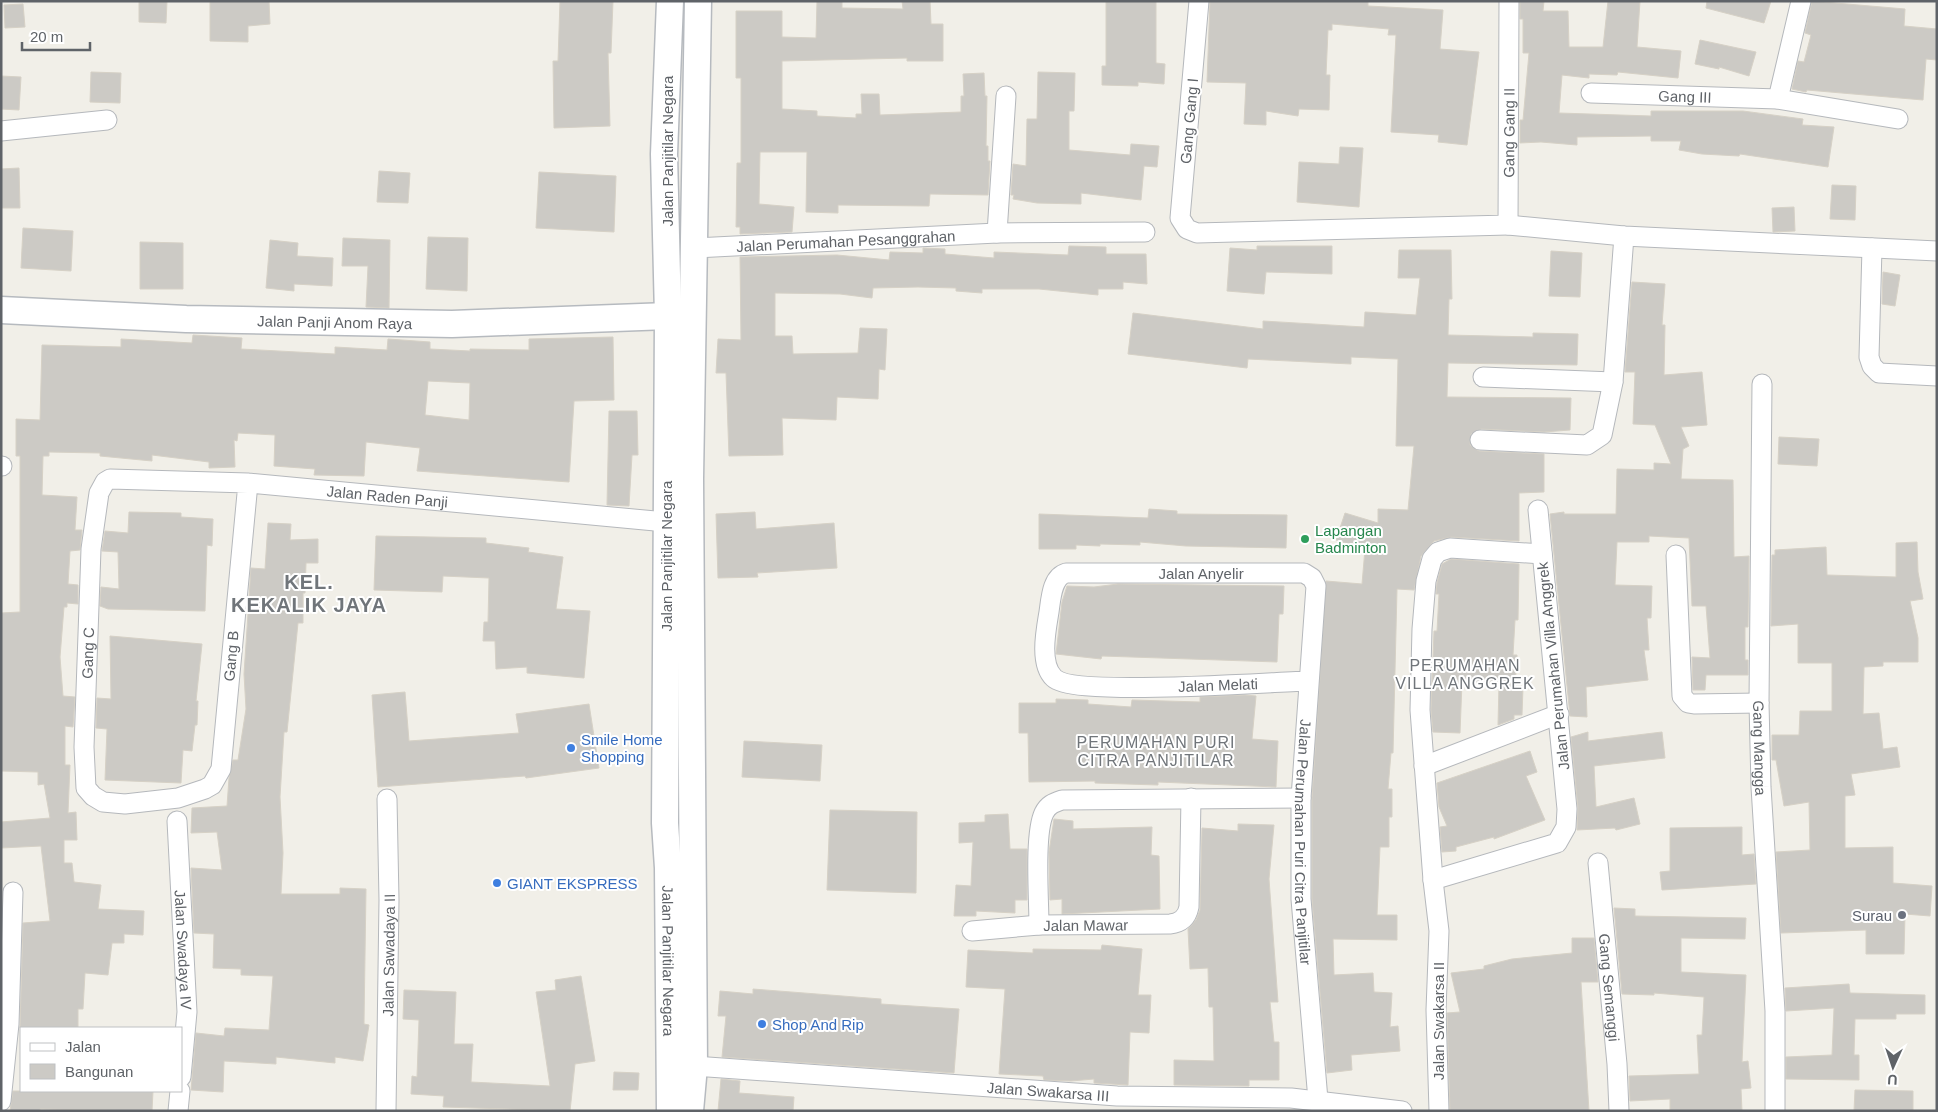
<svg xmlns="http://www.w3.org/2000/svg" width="1938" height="1112" viewBox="0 0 1938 1112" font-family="Helvetica,sans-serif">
  <rect width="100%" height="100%" fill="#f1efe8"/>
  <g fill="#cccac5" stroke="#d6d1c6" fill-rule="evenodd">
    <polygon points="139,1 167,1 166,23 139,22"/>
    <polygon points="210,1 269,1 270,24 248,26 248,42 210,41"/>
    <polygon points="560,1 613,1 611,53 608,53 610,126 554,128 553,61 558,61"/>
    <polygon points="817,1 842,1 842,8 903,9 902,1 930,1 931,24 943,24 943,61 907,61 907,58 782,61 782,109 817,111 817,116 856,118 856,114 862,114 861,94 879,94 880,115 961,112 961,96 964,96 963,74 984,73 985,96 987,96 986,146 988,146 988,161 990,161 988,195 930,194 929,206 838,205 838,213 806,212 807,152 760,152 759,204 794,207 792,232 740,234 740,227 736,227 737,163 741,163 741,78 736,78 736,11 782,11 782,37 816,38"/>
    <polygon points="1106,1 1156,1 1156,63 1165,64 1164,84 1138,82 1138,86 1102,85 1102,66 1106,66"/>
    <polygon points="1210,1 1368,1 1368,6 1443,10 1440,49 1479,52 1467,145 1438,142 1439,135 1391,132 1396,35 1388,35 1389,29 1332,24 1332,30 1328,30 1326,75 1330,75 1329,110 1299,109 1298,116 1266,111 1266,125 1244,124 1246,83 1207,82"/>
    <polygon points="1520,1 1544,1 1543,11 1568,11 1569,47 1603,47 1608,1 1640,1 1637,47 1681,51 1678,78 1618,72 1617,75 1589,74 1589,78 1562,75 1559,113 1651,116 1651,111 1743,111 1803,119 1802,125 1834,127 1828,167 1740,154 1739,156 1702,154 1679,150 1681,141 1651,141 1651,136 1577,137 1577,145 1541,142 1520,143 1520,120 1523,120 1529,53 1523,53 1523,19 1520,19"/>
    <polygon points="1707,1 1771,1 1764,23 1706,8"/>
    <polygon points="1812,1 1905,9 1904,26 1937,29 1937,60 1926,59 1923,100 1807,90 1806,92 1792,89 1798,61 1804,62 1811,35 1805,33"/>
    <polygon points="23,4 25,27 5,28 4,5"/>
    <polygon points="1700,40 1756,52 1749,76 1719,67 1719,69 1695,64"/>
    <polygon points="91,72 121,73 120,103 90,102"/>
    <polygon points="1038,72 1075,73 1074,111 1069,111 1069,150 1130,155 1131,144 1159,146 1157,167 1144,166 1141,200 1081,193 1081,204 1037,203 1013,199 1014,195 1011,195 1013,164 1026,166 1027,119 1037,119"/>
    <polygon points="1,76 21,77 19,110 1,109"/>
    <polygon points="1340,147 1363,148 1359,207 1297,202 1299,162 1339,164"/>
    <polygon points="19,168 20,208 1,208 1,169"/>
    <polygon points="379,171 410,173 408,203 377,202"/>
    <polygon points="539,172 616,176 614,232 536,228"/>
    <polygon points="1832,185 1856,186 1855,220 1830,219"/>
    <polygon points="1794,207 1795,231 1773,232 1772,208"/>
    <polygon points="23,228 73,231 71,271 21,268"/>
    <polygon points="428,237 468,238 467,291 426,289"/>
    <polygon points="343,238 390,240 389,308 366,307 368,266 342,266"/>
    <polygon points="270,240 298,243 297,256 333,258 332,286 294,284 294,291 266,288"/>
    <polygon points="140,242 183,243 183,289 140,289"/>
    <polygon points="1069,246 1106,247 1106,254 1146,254 1147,284 1123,282 1123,289 1098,289 1098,295 1039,289 982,289 982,293 956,291 956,288 918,287 873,288 872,298 840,294 775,293 775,336 792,336 793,354 858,353 860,328 887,329 885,370 879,369 878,399 837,397 836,420 782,418 783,455 729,456 726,373 716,373 718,339 741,340 740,257 837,255 889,260 890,252 923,253 923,248 945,249 945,254 994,258 994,252 1068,255"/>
    <polygon points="1257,246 1332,246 1332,274 1266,272 1264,294 1227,291 1230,248 1257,250"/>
    <polygon points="1399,250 1451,250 1452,299 1449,299 1448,335 1533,337 1533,333 1578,334 1577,365 1448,363 1447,397 1571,398 1570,430 1544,432 1481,429 1471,434 1470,445 1479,451 1544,454 1544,492 1519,493 1519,541 1451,537 1434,541 1421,556 1414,590 1397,589 1393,753 1391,753 1388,789 1392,789 1392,817 1389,817 1389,847 1380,847 1377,915 1397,915 1397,940 1333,939 1334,975 1373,973 1374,992 1392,993 1390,1027 1398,1026 1400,1051 1351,1055 1352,1070 1327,1073 1312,899 1312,798 1326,581 1362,584 1365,549 1336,540 1345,513 1378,523 1378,509 1408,510 1414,446 1396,446 1398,359 1351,357 1351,364 1248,359 1247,368 1128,354 1133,313 1263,329 1263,321 1364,327 1365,312 1416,315 1420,278 1398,278"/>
    <polygon points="1551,251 1582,253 1580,297 1549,296"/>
    <polygon points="1883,272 1900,275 1895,306 1882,304"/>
    <polygon points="1632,282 1665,284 1662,325 1665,325 1664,375 1702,372 1707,425 1681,427 1689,446 1683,449 1681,479 1733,480 1734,557 1749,556 1748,627 1745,627 1745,660 1748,660 1748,675 1706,675 1705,690 1693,690 1692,657 1710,658 1706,606 1692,606 1689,538 1649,536 1649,542 1617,542 1615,585 1652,586 1651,618 1647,618 1649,650 1644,650 1648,680 1586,687 1587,717 1570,716 1550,514 1564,512 1564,514 1616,514 1617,469 1654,470 1654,463 1671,464 1655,425 1633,424 1635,372 1625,372"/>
    <path d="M193 335 242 338 241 349 335 354V347L387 350 388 339 430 342V349L470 351V349L529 350V339L613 337 614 400 574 401 569 482 417 471 420 448 366 442 364 476 314 475 315 469 274 466 275 435 238 433 237 441 234 440 235 467 209 468V462L152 455V461L100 456V453L49 452V456H43L42 495 77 497 75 530H82L80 550 70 551 68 584 78 585V604L67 603V607H64L60 657 63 696 75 697 73 727 65 726V765H70L68 813 76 812 77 840H64V863H72L74 882 101 885 98 909 144 911 143 935 124 934V943H112L108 975 85 973 83 1009H78V1028H20L23 923 50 921 41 846 1 848V822L50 818 44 784 38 785V772L1 771V613L20 612V456H16V419L40 420 42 345 121 347V339L192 343ZM428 381 470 383 469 420 425 415Z"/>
    <polygon points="609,411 637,411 638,455 632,455 629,506 607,505"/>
    <polygon points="1779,437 1819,439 1817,466 1778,464"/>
    <polygon points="1149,509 1177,511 1177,514 1287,515 1286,548 1186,546 1140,542 1140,545 1100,544 1100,546 1076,545 1076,549 1039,549 1039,514 1148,518"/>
    <polygon points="129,512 181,513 181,517 213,519 212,546 207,545 205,611 108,609 100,606 101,587 119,589 118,552 102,551 105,531 128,533"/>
    <polygon points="755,512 756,529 834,523 837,568 757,573 758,577 718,578 716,514"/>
    <polygon points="268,523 291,524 290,540 318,539 318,563 306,563 305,593 303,593 303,623 298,623 287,732 284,732 280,797 283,853 281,894 340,894 340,888 366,889 364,1024 369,1025 363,1061 335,1057 335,1063 276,1057 276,1064 224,1061 223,1092 191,1090 196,1033 224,1036 225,1028 269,1030 273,976 241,975 241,969 213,968 214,934 194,933 191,868 222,870 217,832 191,833 192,808 227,806 229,778 233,760 238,760 246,709 244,674 251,568 265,569"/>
    <polygon points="376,536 486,538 486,543 529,548 528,552 563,557 556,609 590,611 584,678 527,673 527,667 496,669 495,641 483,641 484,622 488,622 489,578 443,576 442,592 374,590"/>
    <polygon points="1917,542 1918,572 1923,599 1910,601 1918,638 1918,662 1883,662 1883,666 1864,667 1863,714 1879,713 1883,749 1897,747 1900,767 1851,774 1855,795 1845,796 1845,848 1893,847 1893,883 1932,886 1930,916 1905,914 1904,954 1866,954 1866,930 1781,933 1776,852 1810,850 1809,802 1784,806 1776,760 1772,760 1772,735 1799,735 1800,711 1832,711 1832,663 1798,663 1798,624 1771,626 1772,555 1775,555 1775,550 1826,547 1827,575 1896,577 1896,543"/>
    <polygon points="1451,559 1519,564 1518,620 1515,620 1513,655 1517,655 1515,687 1523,687 1522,715 1514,715 1514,719 1498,725 1499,684 1462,682 1460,733 1433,732 1431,710 1434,631 1437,631 1439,594 1436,594 1437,583 1442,564"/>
    <polygon points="1118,584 1284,586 1283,614 1279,614 1277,662 1102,656 1101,659 1056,654 1062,602 1067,586 1094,587"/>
    <polygon points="110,636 202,644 196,701 198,701 197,725 195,725 192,751 183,750 181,783 105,780 107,729 96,728 97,698 111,699"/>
    <polygon points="405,692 409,741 519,733 516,714 589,704 599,768 526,778 525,776 378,787 372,695"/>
    <polygon points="1245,695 1256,696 1252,739 1278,741 1276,787 1158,782 1158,785 1095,783 1095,781 1029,782 1028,733 1019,733 1019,703 1056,703 1056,699 1088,700 1088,704 1131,707 1132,700 1200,702 1200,697"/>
    <polygon points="1588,732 1588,741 1662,732 1665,758 1594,766 1596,807 1634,798 1640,824 1616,830 1615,828 1577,830 1578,808 1571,737"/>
    <polygon points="744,741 822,745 820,781 742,777"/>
    <polygon points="1530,751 1537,772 1526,776 1545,820 1494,839 1494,837 1456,847 1456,851 1442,852 1440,827 1447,826 1439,807 1437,783"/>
    <polygon points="830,810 917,812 916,893 827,890"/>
    <polygon points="1008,814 1010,849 1027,849 1027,900 1015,900 1015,913 976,911 976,916 954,916 956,885 971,886 973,842 959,843 959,823 985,822 985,815"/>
    <polygon points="1054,819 1073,821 1073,829 1152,827 1151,855 1159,856 1160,909 1062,914 1062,899 1050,900 1049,852"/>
    <polygon points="1238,824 1274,825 1269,879 1278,1002 1270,1002 1274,1042 1279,1042 1279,1080 1249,1080 1249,1086 1174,1085 1174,1060 1214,1061 1213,1007 1209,1007 1208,968 1190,969 1188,929 1196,920 1200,910 1202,828 1238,831"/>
    <polygon points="1742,827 1742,855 1754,854 1756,884 1662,890 1660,872 1670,871 1670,828"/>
    <polygon points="1614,908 1635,909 1635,916 1746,918 1745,939 1681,938 1681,972 1746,975 1742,1062 1748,1061 1751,1088 1741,1089 1742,1111 1670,1111 1670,1099 1630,1101 1629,1076 1699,1074 1697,1035 1702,1035 1704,997 1654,993 1654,995 1622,994"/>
    <polygon points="1572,938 1594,938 1598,982 1581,982 1589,1111 1450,1111 1447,1013 1460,1012 1451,973 1484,969 1484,966 1512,959 1572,953"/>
    <polygon points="1102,945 1142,949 1138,995 1151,995 1149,1033 1130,1032 1128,1085 1094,1083 1094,1079 1071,1081 1044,1080 1043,1076 999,1074 1005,989 966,987 968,950 1033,953 1033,949 1101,950"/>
    <polygon points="581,976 595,1061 575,1064 570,1111 443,1107 444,1096 411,1094 412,1076 417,1077 419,1020 403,1019 404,990 456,992 454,1044 473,1044 471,1082 550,1086 536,992 556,990 555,980"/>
    <polygon points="1849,984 1850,993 1925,995 1925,1014 1896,1014 1896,1019 1855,1019 1854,1055 1859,1055 1859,1080 1786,1079 1786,1057 1832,1055 1834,1008 1786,1011 1785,988"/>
    <polygon points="753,989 881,999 881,1004 959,1009 954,1073 722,1057 726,1016 718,1016 720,991 753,994"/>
    <polygon points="614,1072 639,1073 638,1090 613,1090"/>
    <polygon points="721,1079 740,1081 739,1093 794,1097 793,1111 718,1111"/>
    <polygon points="1855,1090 1913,1091 1913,1111 1854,1111"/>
    <polygon points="13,1091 153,1091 152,1111 40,1109 40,1111 10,1111"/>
  </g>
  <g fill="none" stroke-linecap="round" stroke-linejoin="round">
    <g stroke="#b5b8bc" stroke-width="21">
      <g id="street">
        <path id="s1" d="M1199 1 1180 218 1187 229 1197 233 1508 225 1509 1"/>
        <path id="s2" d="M1591 93 1778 99 1898 119"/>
        <polyline points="1778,99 1801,1"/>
        <polyline points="1,131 107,120"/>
        <polyline points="1508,225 1624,236 1937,251"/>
        <polyline points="997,233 1006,96"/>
        <path id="s3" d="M695 248 997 233 1145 232"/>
        <polyline points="1872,248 1869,357 1872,366 1879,373 1937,376"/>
        <polyline points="1483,377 1613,382"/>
        <path id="s4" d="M1762 384 1759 703 1761 787 1775 1011V1111"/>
        <polyline points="1480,440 1587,445 1602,435 1613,382 1624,236"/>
        <polyline points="1,466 2,466"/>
        <path id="s5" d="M248 483 221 769 212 785 205 789 178 798 125 804 103 802 93 796 86 788 84 747 91 549 99 493 105 482 110 479 248 483 666 522"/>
        <polyline points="1676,555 1682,696 1688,703 1694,704 1759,703"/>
        <path id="s6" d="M1308 681C1271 682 1074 697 1054 678 1039 664 1046 630 1049 612 1051 598 1052 577 1066 573H1304L1312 578 1316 586 1301 798V899L1318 1100"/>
        <polyline points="1424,766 1559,714"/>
        <path id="s7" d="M177 821 187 1012 181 1077"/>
        <path id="s8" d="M1598 863 1617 1064 1619 1111"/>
        <polyline points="1433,880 1557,843 1566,827 1567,809 1538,510"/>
        <path d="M1039 925C1039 900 1034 834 1044 813 1048 805 1053 803 1062 800L1301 798"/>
        <path id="s9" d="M972 931 1039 925 1170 924C1181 923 1187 917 1189 907L1191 798"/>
        <path id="s10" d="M694 1066 1117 1096 1291 1098 1402 1111"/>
        <polyline points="1,1101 9,1024 13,892"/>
        <polyline points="178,1111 180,1091"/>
        <path id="s11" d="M386 1111 389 900 387 799"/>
        <polyline points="1439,1111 1436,1010 1439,931 1433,880 1420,710 1422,629 1426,581 1432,559 1438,552 1450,548 1542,554"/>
      </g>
    </g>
    <g stroke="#b6babf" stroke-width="29">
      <g id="secondary">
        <path id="s12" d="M670 1 664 154 668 316 665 823 668 868 670 1111"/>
        <path id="s13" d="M1 310 186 319 452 324 668 316"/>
        <polyline points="690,1111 694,1066 690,479 698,1"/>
      </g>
    </g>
    <use href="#street" stroke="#fff" stroke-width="19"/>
    <use href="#secondary" stroke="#fff" stroke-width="26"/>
  </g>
  <circle fill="#2e9e5b" stroke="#fff" stroke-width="2" cx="1305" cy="539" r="5"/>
  <g fill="#3f7fe0" stroke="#fff" stroke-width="2">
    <circle cx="571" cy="748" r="5"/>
    <circle cx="497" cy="883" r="5"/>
    <circle cx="762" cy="1024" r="5"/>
  </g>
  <circle fill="#6b7280" stroke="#fff" stroke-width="2" cx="1902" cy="915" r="5"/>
  <g text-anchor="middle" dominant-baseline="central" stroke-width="4" stroke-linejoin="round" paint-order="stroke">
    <g font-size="15" fill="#5f6368" stroke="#fff">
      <text stroke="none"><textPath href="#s2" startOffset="94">Gang III</textPath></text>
      <text transform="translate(1189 121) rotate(-85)">Gang Gang I</text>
      <text stroke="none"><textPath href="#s1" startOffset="645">Gang Gang II</textPath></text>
      <text transform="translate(667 151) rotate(-90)">Jalan Panjitilar Negara</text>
      <text stroke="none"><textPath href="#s3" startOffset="151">Jalan Perumahan Pesanggrahan</textPath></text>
      <text stroke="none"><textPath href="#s13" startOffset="334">Jalan Panji Anom Raya</textPath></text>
      <text stroke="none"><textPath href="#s5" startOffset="1032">Jalan Raden Panji</textPath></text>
      <text transform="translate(666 556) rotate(-90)">Jalan Panjitilar Negara</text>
      <text stroke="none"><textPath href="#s6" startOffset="504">Jalan Anyelir</textPath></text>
      <text stroke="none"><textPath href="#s5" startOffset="575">Gang C</textPath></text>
      <text transform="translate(231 656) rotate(-85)">Gang B</text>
      <text transform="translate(1553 666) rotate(-96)">Jalan Perumahan Villa Anggrek</text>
      <text transform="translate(1218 685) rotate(-2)">Jalan Melati</text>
      <text stroke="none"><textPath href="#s4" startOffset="364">Gang Mangga</textPath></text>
      <text stroke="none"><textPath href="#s6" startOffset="882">Jalan Perumahan Puri Citra Panjitilar</textPath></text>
      <text stroke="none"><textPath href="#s9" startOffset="114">Jalan Mawar</textPath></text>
      <text stroke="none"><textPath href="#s7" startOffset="129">Jalan Swadaya IV</textPath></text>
      <text stroke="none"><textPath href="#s11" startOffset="156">Jalan Sawadaya II</textPath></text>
      <text stroke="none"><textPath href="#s12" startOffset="960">Jalan Panjitilar Negara</textPath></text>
      <text stroke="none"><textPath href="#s8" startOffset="125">Gang Semanggi</textPath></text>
      <text transform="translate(1438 1021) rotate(-90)">Jalan Swakarsa II</text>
      <text stroke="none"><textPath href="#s10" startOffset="355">Jalan Swakarsa III</textPath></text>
    </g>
    <g font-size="15" fill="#27864d" stroke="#fff" text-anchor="start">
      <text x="1315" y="530">Lapangan<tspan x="1315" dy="17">Badminton</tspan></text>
    </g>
    <g font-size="15" fill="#366cbe" stroke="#fff" text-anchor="start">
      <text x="581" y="739">Smile Home<tspan x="581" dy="17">Shopping</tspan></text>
      <text x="507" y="883">GIANT EKSPRESS</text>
      <text x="772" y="1024">Shop And Rip</text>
    </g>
    <g font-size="15" fill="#5b616d" stroke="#fff" text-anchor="end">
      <text x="1892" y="915">Surau</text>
    </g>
    <g font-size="16" letter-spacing="1" fill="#70757a" stroke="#fff">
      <text x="1465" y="665">PERUMAHAN<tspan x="1465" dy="18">VILLA ANGGREK</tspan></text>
      <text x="1156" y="742">PERUMAHAN PURI<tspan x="1156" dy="18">CITRA PANJITILAR</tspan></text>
    </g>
    <g font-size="20" font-weight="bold" letter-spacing="1" fill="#70757a" stroke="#fff">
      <text x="309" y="582">KEL.<tspan x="309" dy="23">KEKALIK JAYA</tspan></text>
    </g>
  </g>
  <rect width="1938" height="1112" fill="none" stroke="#5f6368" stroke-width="5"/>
  <rect x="20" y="1027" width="162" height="65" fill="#ffffff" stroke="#bfc1c3"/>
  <rect x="30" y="1043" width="25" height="8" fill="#ffffff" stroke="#bfc1c3"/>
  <text x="65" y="1052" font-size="15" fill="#5f6368">Jalan</text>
  <rect x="30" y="1064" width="25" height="15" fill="#cccac5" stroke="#bfc1c3"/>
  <text x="65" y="1077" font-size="15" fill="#5f6368">Bangunan</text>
  <g transform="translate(1893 1067) rotate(183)" stroke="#ffffff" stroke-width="4" paint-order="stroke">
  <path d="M0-4L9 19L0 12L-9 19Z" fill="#5f6368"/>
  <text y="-8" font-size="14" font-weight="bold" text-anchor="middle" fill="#5f6368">U</text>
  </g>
  <path d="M22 42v8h68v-8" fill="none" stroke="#5f6368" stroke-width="2.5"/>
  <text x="30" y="42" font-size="15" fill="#5f6368" stroke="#ffffff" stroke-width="4" paint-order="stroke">20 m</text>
</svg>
